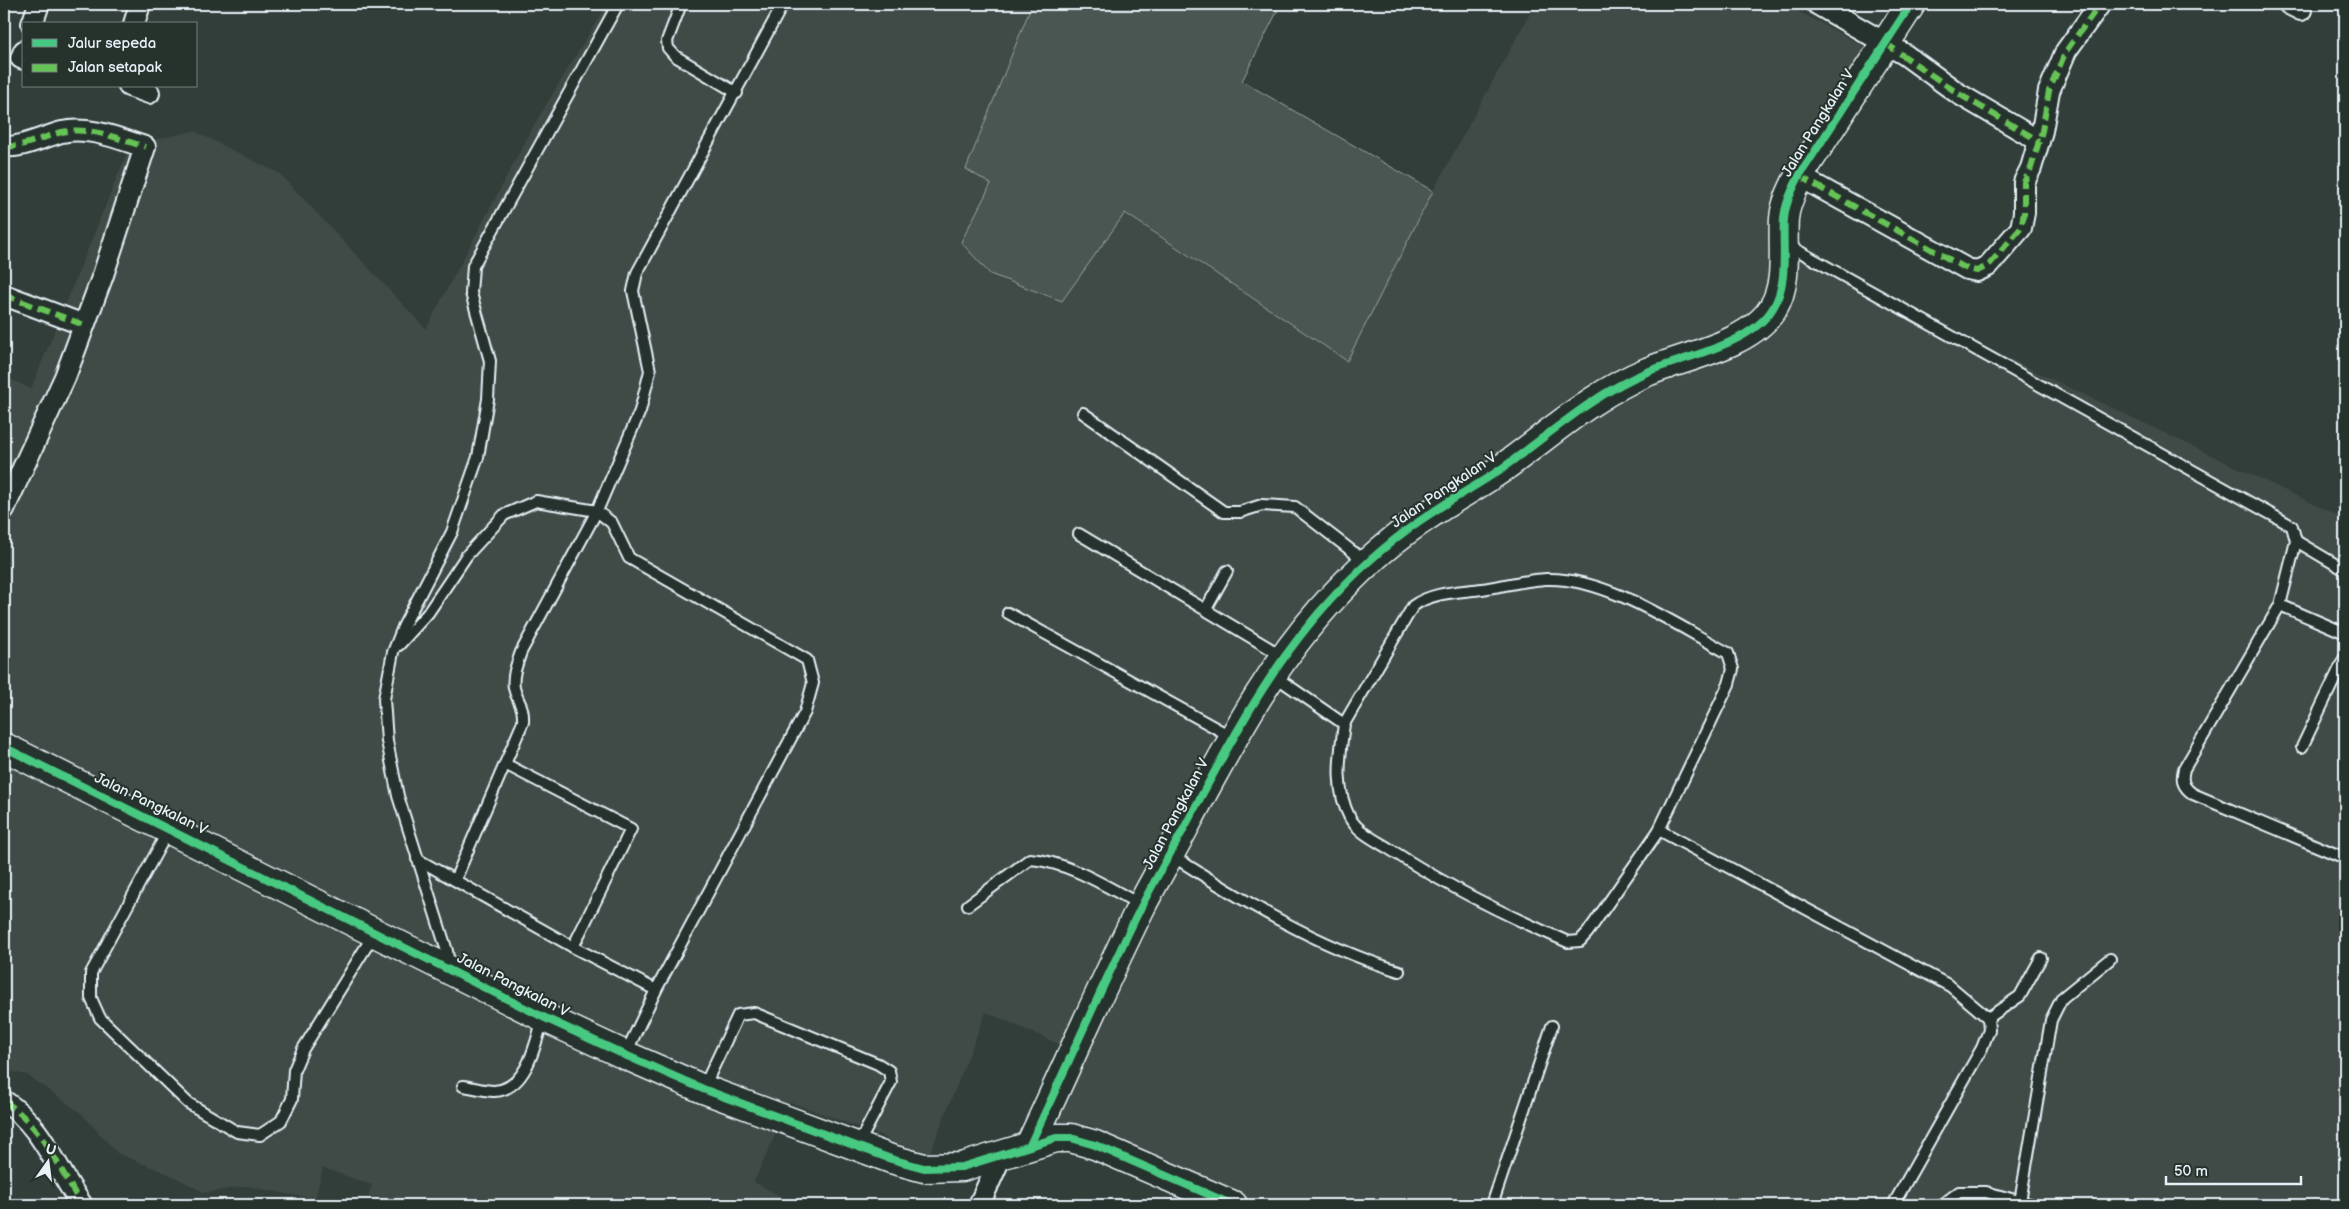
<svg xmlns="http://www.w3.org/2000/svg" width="2349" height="1209" viewBox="0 0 2349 1209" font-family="'Balsamiq Sans',sans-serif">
  <rect width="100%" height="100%" fill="#323e39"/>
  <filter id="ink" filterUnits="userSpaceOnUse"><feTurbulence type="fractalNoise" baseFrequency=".02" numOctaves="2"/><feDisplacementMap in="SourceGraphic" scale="10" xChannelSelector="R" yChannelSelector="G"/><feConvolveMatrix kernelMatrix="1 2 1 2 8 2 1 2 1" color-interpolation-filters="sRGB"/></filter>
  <g filter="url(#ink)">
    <polygon fill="#3f4b46" points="607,4 1032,4 966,169 991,184 961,242 990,274 1062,301 1124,213 1346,361 1433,191 1535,4 1785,4 1867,48 1773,233 1987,348 2345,519 2345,1205 1262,1205 1120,1154 1091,1125 1022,1129 1063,1046 986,1012 924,1168 883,1136 790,1102 754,1182 797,1205 393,1205 368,1196 372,1185 323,1168 315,1199 246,1186 205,1193 173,1176 117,1153 81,1113 27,1075 4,1070 4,376 31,389 130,145 194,131 280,174 426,329 534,125"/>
    <polygon fill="#495651" stroke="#98a4a4" points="1032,4 1281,4 1242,81 1433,191 1347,361 1125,213 1062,301 990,274 961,242 991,184 966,169"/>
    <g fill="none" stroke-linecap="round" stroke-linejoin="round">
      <g stroke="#e8f1f8" stroke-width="14">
        <g id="lane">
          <polyline points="681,4 667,41 668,48 675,56 737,93"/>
          <path d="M1786 244 2292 526 2296 541 2280 605 2184 769C2181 781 2183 787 2193 794L2345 858"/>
          <polyline points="1083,413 1224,512 1240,512 1262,505 1295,507 1366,562"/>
          <polyline points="1079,534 1284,657"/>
          <polyline points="2296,541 2345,570"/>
          <polyline points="2280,605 2345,633"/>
          <polyline points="1206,609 1227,571"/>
          <polyline points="1008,613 1232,737"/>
          <polyline points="399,645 428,613 467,555 504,515 536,501 597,511 640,411 650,371 633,291 637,273 783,4"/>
          <path d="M1273 675 1344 724C1340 755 1334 788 1350 818 1358 832 1375 840 1388 848 1446 886 1505 915 1568 942L1580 941 1588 932 1659 830 1729 684 1733 669 1728 653C1676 625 1607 577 1546 579 1525 580 1503 586 1482 589 1459 592 1432 592 1413 606L1344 724"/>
          <polyline points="2302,747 2345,657"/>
          <polyline points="1659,830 1950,986 1988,1018 1989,1030 1982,1048 1893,1205"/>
          <polyline points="168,831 91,973 91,998 100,1018 188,1103 237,1132 260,1135 281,1121 292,1099 294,1070 303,1049 374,934"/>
          <path d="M1171 855C1243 901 1317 946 1399 971"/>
          <polyline points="417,859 573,947 631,829 505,764"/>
          <path d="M455 880 523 722C524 704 517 702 514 688 512 675 517 664 521 652L597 511 612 523 629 558 807 660 813 683 805 712 656 990 625 1055"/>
          <path d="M968 905 1030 859C1069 862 1107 887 1141 905"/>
          <polyline points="573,947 656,990"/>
          <polyline points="449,967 447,951 398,796 387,741 384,699 393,652 403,627 452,532 478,457 488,399 490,361 471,293 473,266 618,4"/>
          <polyline points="1988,1018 2020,996 2041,958"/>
          <path d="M463 1086C472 1087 484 1091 494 1091 527 1090 536 1042 543 1018"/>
          <polyline points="703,1089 738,1015 754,1013 878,1064 889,1071 891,1082 858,1145"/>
          <polyline points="2020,1202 2051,1020 2062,998 2110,959"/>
          <polyline points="1492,1205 1552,1026"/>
          <polyline points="1942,1205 1959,1192 1986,1192 2033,1205"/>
        </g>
      </g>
      <g stroke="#e8f1f8" stroke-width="24">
        <g id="street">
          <polyline points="1817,4 1904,54 1959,94 2039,141"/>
          <polyline points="2289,4 2301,10"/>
          <polyline points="32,24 39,4"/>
          <polyline points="134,24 140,4"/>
          <polyline points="24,51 21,58 24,59"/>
          <polyline points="129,86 149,93"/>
          <path d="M4 145C15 151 48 135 62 132 90 126 119 139 145 147L103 275 65 377 4 509"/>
          <polyline points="1799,176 1967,269 1977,271 1988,266 2021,228 2024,213 2024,182 2031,168 2042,131 2049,91 2066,51 2100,4"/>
          <polyline points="4,295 84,325"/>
          <path d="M4 1101C43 1126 56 1169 82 1205"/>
          <polyline points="979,1205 1002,1154"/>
        </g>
      </g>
      <g stroke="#e8f1f8" stroke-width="31">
        <g id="secondary">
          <polyline points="4,747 543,1017 625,1055 703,1089 891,1159 924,1168 962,1167 1056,1138 1071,1138 1095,1145 1233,1205"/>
          <path d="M1030 1145C1067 1066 1102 986 1140 909 1156 877 1174 848 1190 817 1232 739 1274 659 1336 594 1364 564 1396 536 1430 514 1453 498 1478 485 1501 469 1549 435 1593 394 1647 372 1685 356 1751 345 1773 308 1789 282 1782 247 1784 219 1785 203 1793 189 1799 176L1911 4"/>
        </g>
      </g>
      <use href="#lane" stroke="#26332d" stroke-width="10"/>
      <use href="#street" stroke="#26332d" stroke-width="20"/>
      <use href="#secondary" stroke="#26332d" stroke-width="28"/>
      <g stroke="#66c356" stroke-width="6" stroke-dasharray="12 6" stroke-linecap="butt">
        <polyline points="1885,43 1959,94 2039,141"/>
        <path d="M4 145C15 151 48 135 62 132 90 126 119 139 145 147"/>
        <polyline points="1799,176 1967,269 1977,271 1988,266 2021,228 2024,213 2024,182 2031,168 2042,131 2049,91 2066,51 2100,4"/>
        <polyline points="4,295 84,325"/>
        <path d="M4 1101C41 1125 59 1167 81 1204"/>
      </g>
      <g stroke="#26332d" stroke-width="11">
        <g id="cycleway">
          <polyline points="4,747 543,1017 625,1055 703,1089 891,1159 924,1168 962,1167 1056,1138 1071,1138 1095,1145 1233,1205"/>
          <path d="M1030 1145C1067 1066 1102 986 1140 909 1156 877 1174 848 1190 817 1232 739 1274 659 1336 594 1364 564 1396 536 1430 514 1453 498 1478 485 1501 469 1549 435 1593 394 1647 372 1685 356 1751 345 1773 308 1789 282 1782 247 1784 219 1785 203 1793 189 1799 176L1911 4"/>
        </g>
      </g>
      <use href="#cycleway" stroke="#46c982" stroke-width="8"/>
    </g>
  </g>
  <g text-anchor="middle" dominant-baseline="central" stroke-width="4" stroke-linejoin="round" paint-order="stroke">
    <g font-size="15" fill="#e8f1f8" stroke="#26332d">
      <text transform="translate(1818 123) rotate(-58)">Jalan Pangkalan V</text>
      <text transform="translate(1444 490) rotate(-34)">Jalan Pangkalan V</text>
      <text transform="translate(151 804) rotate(26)">Jalan Pangkalan V</text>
      <text transform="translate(1176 814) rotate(-62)">Jalan Pangkalan V</text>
      <text transform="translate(513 985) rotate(27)">Jalan Pangkalan V</text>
    </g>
  </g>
  <rect width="2349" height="1209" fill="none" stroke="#26332d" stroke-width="20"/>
  <rect x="10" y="10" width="2329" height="1189" fill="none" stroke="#e8f1f8" stroke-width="2" filter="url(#ink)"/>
  <rect x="22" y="22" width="175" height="65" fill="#26332d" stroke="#747f7e"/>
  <rect x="32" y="39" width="25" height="8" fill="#46c982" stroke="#747f7e"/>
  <text x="68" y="48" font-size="15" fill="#e8f1f8">Jalur sepeda</text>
  <rect x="32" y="64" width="25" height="8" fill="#66c356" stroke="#747f7e"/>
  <text x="68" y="72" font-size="15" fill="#e8f1f8">Jalan setapak</text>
  <g transform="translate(48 1162) rotate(14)" stroke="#26332d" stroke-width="4" paint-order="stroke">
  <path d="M0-4L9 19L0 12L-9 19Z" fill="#e8f1f8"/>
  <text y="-8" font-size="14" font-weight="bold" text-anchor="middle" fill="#e8f1f8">U</text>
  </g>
  <path d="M2166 1176v8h135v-8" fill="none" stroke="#e8f1f8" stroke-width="2.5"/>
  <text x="2174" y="1176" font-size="15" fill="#e8f1f8" stroke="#26332d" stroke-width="4" paint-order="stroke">50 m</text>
</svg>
